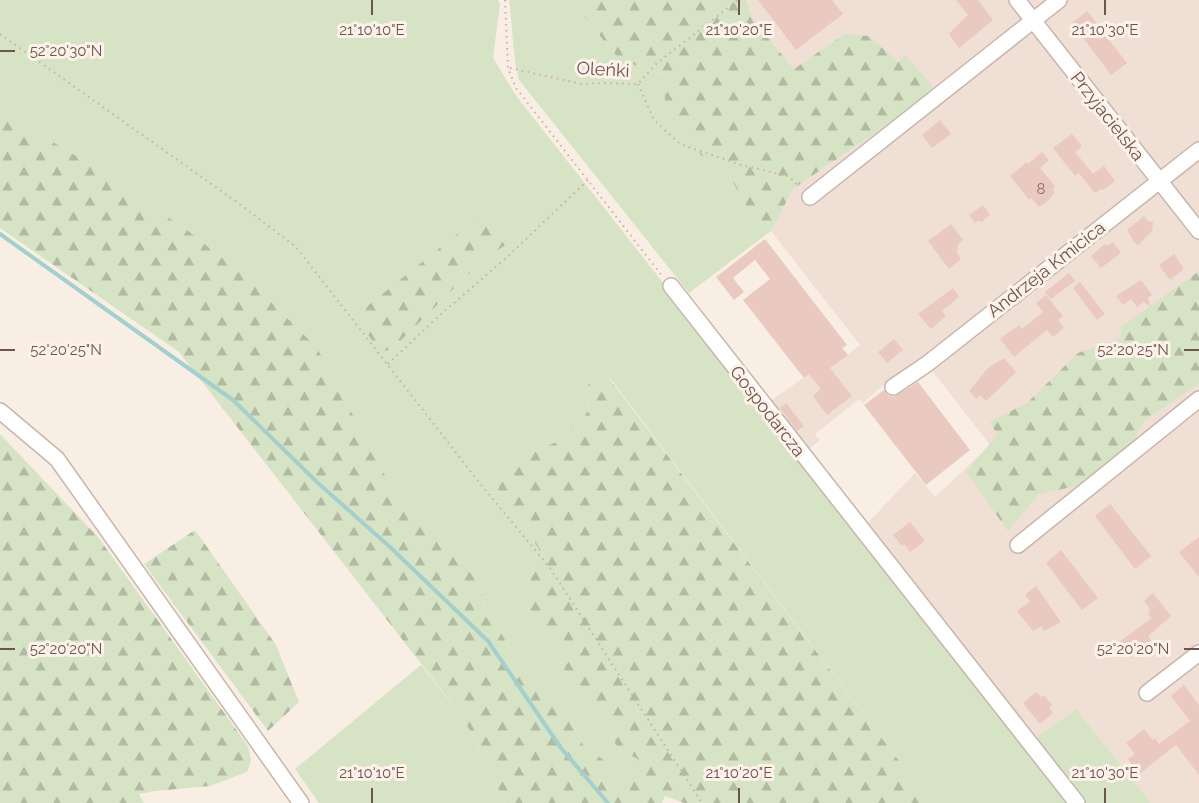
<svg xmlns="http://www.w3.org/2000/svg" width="1199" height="803" viewBox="0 0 1199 803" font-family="Raleway,sans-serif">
  <defs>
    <pattern id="forest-firs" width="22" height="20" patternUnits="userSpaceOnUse" patternTransform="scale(1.5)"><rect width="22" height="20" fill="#d6e4c5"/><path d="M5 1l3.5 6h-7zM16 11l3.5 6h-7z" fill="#b2bba2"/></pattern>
  </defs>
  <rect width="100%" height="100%" fill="#f9eee4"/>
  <polygon fill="#efdfd4" points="746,0 1199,0 1199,803 1151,803 1076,709 1036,738 865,526 915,473 935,497 990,445 927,364 893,387 888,381 863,403 859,399 815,434 820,440 808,450 769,402 809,374 815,380 860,345 771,231 793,189 935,91 907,56 898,62 844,34 794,69 754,21"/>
  <g fill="#d6e4c5" fill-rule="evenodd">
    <path d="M0 0H498L500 4 493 58 517 97 1072 803H931L610 378 593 375 585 392 589 410 566 438 523 456 494 484 539 549 522 601 547 633 566 673 594 707 619 750 638 759 644 773 622 778 609 776 605 762 583 745 557 693 521 667 485 606 477 578 388 481 316 348 247 278 187 230 91 165 0 110ZM506 245 485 258 392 349 356 316 412 272Z"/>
    <path d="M509 0H570L620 60 664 75 701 155 729 175 751 215 771 231 689 293 519 80C512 54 513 27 509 0Z"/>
    <polygon points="421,665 464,719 505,803 319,803 295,769"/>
    <polygon points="1076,709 1151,803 1085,803 1036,738"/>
  </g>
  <g fill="url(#forest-firs)">
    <polygon points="570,0 746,0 754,21 794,69 844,34 869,36 898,62 906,55 936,91 793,189 771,231 751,215 729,175 701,155 665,106 664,75 620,60"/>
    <polygon points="0,110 91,165 187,230 247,278 317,348 388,481 477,578 485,606 521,667 557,693 583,745 606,762 609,776 622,778 643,772 638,759 619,750 594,707 566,673 547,633 522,601 539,549 494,484 523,456 566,438 589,410 585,392 593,374 609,378 931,803 684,803 665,796 662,803 505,803 464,719 179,352 0,228"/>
    <polygon points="482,214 506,245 485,258 392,349 380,352 355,316"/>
    <polygon points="1199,271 1199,384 1144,421 1129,450 1076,486 1039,494 1008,531 966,472 997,435 990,422 1027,403 1078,353 1121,338 1121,327"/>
    <polygon points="0,434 98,537 248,746 251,760 247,772 210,786 155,791 139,794 144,803 0,803"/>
    <polygon points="195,530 276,645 299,702 268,731 144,564"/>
  </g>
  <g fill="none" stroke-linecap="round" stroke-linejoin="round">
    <polyline stroke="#a3cfcf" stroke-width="4" points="0,234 233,400 318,483 390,547 488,641 561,748 608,803"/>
  </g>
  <g fill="#eacac0">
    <polygon points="758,0 832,0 843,14 796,50"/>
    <polygon points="956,0 978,0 993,20 959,48 949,34 968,15"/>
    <polygon points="1087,11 1127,63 1111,75 1072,23"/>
    <polygon points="940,120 951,134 932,148 922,135"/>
    <polygon points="1072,134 1082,146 1075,152 1093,174 1104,166 1115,181 1103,190 1101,189 1095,193 1079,173 1075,176 1053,148"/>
    <polygon points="1042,152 1049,160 1040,168 1055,186 1053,190 1055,193 1050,198 1049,200 1039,207 1031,198 1029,200 1010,176 1027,162 1028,164"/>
    <polygon points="983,205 990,215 981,222 979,220 975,223 969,215"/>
    <polygon points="1144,216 1148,221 1153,222 1152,231 1138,245 1135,243 1127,230"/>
    <polygon points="951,224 963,240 958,244 957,253 961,259 949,269 928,241"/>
    <polygon points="765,239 847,345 842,348 848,355 830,368 852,396 827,415 813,396 821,389 809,374 804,378 743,300 770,279 755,260 733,278 744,292 734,300 716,277"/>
    <polygon points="1113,242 1121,253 1101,268 1091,256 1105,244 1107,246"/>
    <polygon points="1174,254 1184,269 1170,280 1159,265"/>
    <polygon points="1069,273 1075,281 1051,299 1045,292"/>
    <polygon points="1141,280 1152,295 1148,298 1150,306 1143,302 1137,307 1131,299 1123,305 1116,296"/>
    <polygon points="1080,282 1105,314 1097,320 1073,288"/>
    <polygon points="953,288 959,297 942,311 946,316 931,329 918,314"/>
    <polygon points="1046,295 1063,316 1058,320 1064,328 1053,337 1047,330 1014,357 1000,339 1019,325 1022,329 1043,312 1036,303"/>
    <polygon points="894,339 903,350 887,363 878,352"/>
    <polygon points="1004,358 1016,372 986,401 980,395 977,399 969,391 988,368"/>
    <polygon points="918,382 970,450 926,485 864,405 884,390 888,395 894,397"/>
    <polygon points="786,403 804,426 797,431 780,408"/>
    <polygon points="1110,504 1151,556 1135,569 1095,516"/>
    <polygon points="910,522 925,541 910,552 904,544 902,546 893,535"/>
    <polygon points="1199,537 1199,577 1179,552"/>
    <polygon points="1061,550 1098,598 1082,610 1046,563"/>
    <polygon points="1036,586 1061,622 1044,631 1041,626 1033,631 1017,611 1030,601 1025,595"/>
    <polygon points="1153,593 1171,616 1148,636 1151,640 1131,658 1126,651 1122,651 1122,646 1119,642 1152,618 1148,614 1150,609 1144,601"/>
    <polygon points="1184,685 1199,705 1199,775 1176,745 1139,774 1128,759 1135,754 1126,743 1144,729 1153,740 1155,738 1159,744 1190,721 1171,696"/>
    <polygon points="1036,692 1041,697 1044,695 1052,705 1049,708 1053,713 1040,724 1023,703"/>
  </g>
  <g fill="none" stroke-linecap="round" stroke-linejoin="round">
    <g stroke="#c8b5ac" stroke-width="18">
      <g id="minor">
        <polyline points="1017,0 1199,231"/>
        <polyline points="810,197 1059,0"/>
        <polyline points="671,286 1077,803"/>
        <polyline points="893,387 927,364 1199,150"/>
        <polyline points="0,411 57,459 301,803"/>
        <polyline points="1018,545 1199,399"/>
        <polyline points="1147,693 1199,653"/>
      </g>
    </g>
    <g stroke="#ceaea3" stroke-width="2" stroke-dasharray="1.5 4.5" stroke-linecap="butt">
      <polyline points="505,0 508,68 516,88 663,277"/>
      <polyline points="0,34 234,200 296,247 482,486 550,568 702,803"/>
      <polyline points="510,68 582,84 604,83 638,84 656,64 738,0"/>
      <polyline points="638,84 654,120 680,144 741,165 788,176 800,187"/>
      <polyline points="388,364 440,315 505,259 588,180"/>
    </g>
    <use href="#minor" stroke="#fff" stroke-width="15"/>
  </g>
  <path fill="none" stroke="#6d544d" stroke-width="2" d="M372 0V15M739 0V15M1105 0V15M0 51H15M0 350H15M1184 350H1199M0 649H15M1184 649H1199M372 788V803M739 788V803M1105 788V803"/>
  <g text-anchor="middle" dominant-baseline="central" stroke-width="6" stroke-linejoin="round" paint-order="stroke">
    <g font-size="15" fill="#8c726a">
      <text x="1041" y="189">8</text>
    </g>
    <g font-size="18" fill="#6d544d" stroke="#fcf2ea">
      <text transform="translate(603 69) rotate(3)">Oleńki</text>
      <text transform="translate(1108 116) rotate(52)">Przyjacielska</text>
      <text transform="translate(1046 269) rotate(-38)">Andrzeja Kmicica</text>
      <text transform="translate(768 411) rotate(52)">Gospodarcza</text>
    </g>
  </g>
  <g font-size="15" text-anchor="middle" fill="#6d544d" stroke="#fcf2ea" stroke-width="6" stroke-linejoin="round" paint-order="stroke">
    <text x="372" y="35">21°10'10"E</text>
    <text x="739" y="35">21°10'20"E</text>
    <text x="1105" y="35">21°10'30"E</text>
    <text x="66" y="56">52°20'30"N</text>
    <text x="66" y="355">52°20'25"N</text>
    <text x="1133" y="355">52°20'25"N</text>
    <text x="66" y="654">52°20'20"N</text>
    <text x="1133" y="654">52°20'20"N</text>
    <text x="372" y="778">21°10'10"E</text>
    <text x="739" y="778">21°10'20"E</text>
    <text x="1105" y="778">21°10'30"E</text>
  </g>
</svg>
